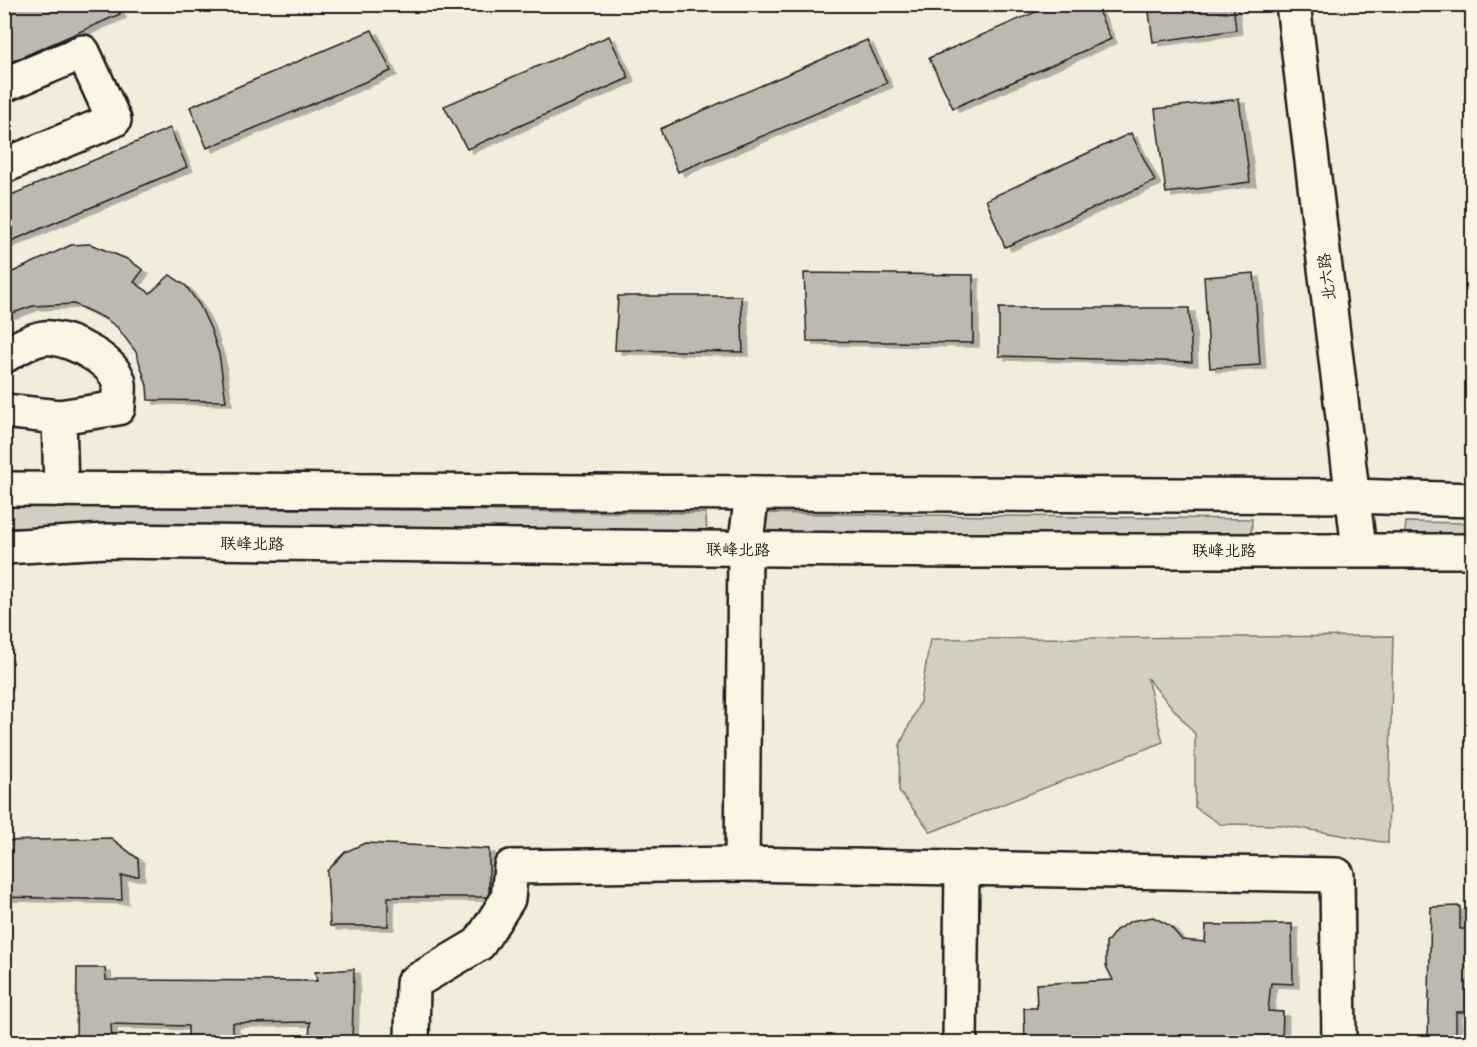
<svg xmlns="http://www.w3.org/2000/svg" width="1477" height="1047" viewBox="0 0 1477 1047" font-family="Delius,'LXGW WenKai TC',sans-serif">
  <defs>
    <filter id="shadow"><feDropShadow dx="6" dy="4" stdDeviation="0" flood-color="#0004"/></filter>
  </defs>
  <rect width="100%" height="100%" fill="#f3ecdd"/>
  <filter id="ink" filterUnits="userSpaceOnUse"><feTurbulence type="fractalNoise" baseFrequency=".0167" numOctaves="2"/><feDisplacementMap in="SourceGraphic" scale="12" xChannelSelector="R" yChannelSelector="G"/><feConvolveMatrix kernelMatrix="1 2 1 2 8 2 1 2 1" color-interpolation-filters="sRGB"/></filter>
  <g filter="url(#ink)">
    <g fill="#d3cec1" stroke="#78756e" stroke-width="1.5">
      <polygon points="4,506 706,513 707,536 113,527 5,528"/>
      <polygon points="759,513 1252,519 1251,543 756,537"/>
      <polygon points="1406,522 1472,523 1472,544 1404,543"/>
      <polygon points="1393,636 1388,843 1281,825 1220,824 1195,807 1195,734 1147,678 1163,742 931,832 899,791 900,745 920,702 930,639"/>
    </g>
    <g fill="#beb9ae" stroke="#1c1c1c" stroke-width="1.5" filter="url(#shadow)">
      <polygon points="23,4 116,4 120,14 4,65 4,13"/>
      <polygon points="1054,4 1095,4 1111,39 953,108 929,58"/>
      <polygon points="1148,4 1233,4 1236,30 1153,42"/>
      <polygon points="372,30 391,71 207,148 190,107"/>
      <polygon points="609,36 629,78 467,149 444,106"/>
      <polygon points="867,40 887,83 678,172 660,129"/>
      <polygon points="1239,99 1250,182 1166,193 1155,109"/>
      <polygon points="170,128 187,167 4,244 4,198"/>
      <polygon points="1131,133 1155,181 1005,247 986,200"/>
      <polygon points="90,244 127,259 143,270 134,282 150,293 170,275 186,286 200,306 211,330 219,354 226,401 148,400 147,386 136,352 117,327 104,318 74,304 33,306 4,316 4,276 71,245"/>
      <polygon points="804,273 973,275 973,343 807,341"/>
      <polygon points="1254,273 1260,365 1210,368 1204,277"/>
      <polygon points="618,296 741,296 743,352 615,350"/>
      <polygon points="999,308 1189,308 1192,362 999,356"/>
      <polygon points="111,838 138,859 139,876 121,876 122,900 4,897 4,841"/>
      <polygon points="365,843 489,849 489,897 388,897 388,926 330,926 327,871 345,852"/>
      <polygon points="1460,906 1460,929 1472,929 1472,1012 1456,1012 1456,1040 1428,1039 1431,907"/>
      <polygon points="1153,917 1169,925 1182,940 1205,942 1206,925 1292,924 1293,984 1271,983 1268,1011 1283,1012 1282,1042 1025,1042 1024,1008 1037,1008 1036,984 1113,980 1106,966 1106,943 1116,930 1131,921"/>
      <polygon points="77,968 105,968 106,980 317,981 315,972 354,969 352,1042 309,1042 310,1022 233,1023 233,1042 188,1042 188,1026 111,1024 112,1042 76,1042"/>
    </g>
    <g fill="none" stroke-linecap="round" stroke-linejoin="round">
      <g stroke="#1c1c1c" stroke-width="38">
        <g id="minor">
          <polyline points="1293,4 1359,549"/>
          <polyline points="4,85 83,52 114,120 4,166"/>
          <path d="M4 356C18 348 36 336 52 338 73 341 116 361 119 384 120 392 118 400 118 408L59 417 61 490"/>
          <polyline points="4,411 59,417"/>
          <polyline points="752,493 745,549 742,864 1337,875 1339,1042"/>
          <polyline points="412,1042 413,983 479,944 508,899 511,867 742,864"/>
          <polyline points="960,1042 962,868"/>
        </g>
      </g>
      <g stroke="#1c1c1c" stroke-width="38">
        <g id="major">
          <polyline points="4,489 1352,496 1472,500"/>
          <polyline points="4,547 106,541 955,551 1472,551"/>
        </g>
      </g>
      <use href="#minor" stroke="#fcf5e5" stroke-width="33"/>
      <use href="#major" stroke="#fcf5e5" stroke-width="33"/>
    </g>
  </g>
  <g text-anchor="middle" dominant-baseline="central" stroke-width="5" stroke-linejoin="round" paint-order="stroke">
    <g font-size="16" fill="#1c1c1c" stroke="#fcf5e5">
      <text transform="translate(1326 277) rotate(-97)">北六路</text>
      <text transform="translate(252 543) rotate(1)">联峰北路</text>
      <text transform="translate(738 549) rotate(1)">联峰北路</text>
      <text x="1224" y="550">联峰北路</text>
    </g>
  </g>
  <rect width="1477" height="1047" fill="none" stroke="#fcf5e5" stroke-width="24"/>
  <rect x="12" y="12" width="1453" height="1023" fill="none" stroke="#1c1c1c" stroke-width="2" filter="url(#ink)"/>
</svg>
